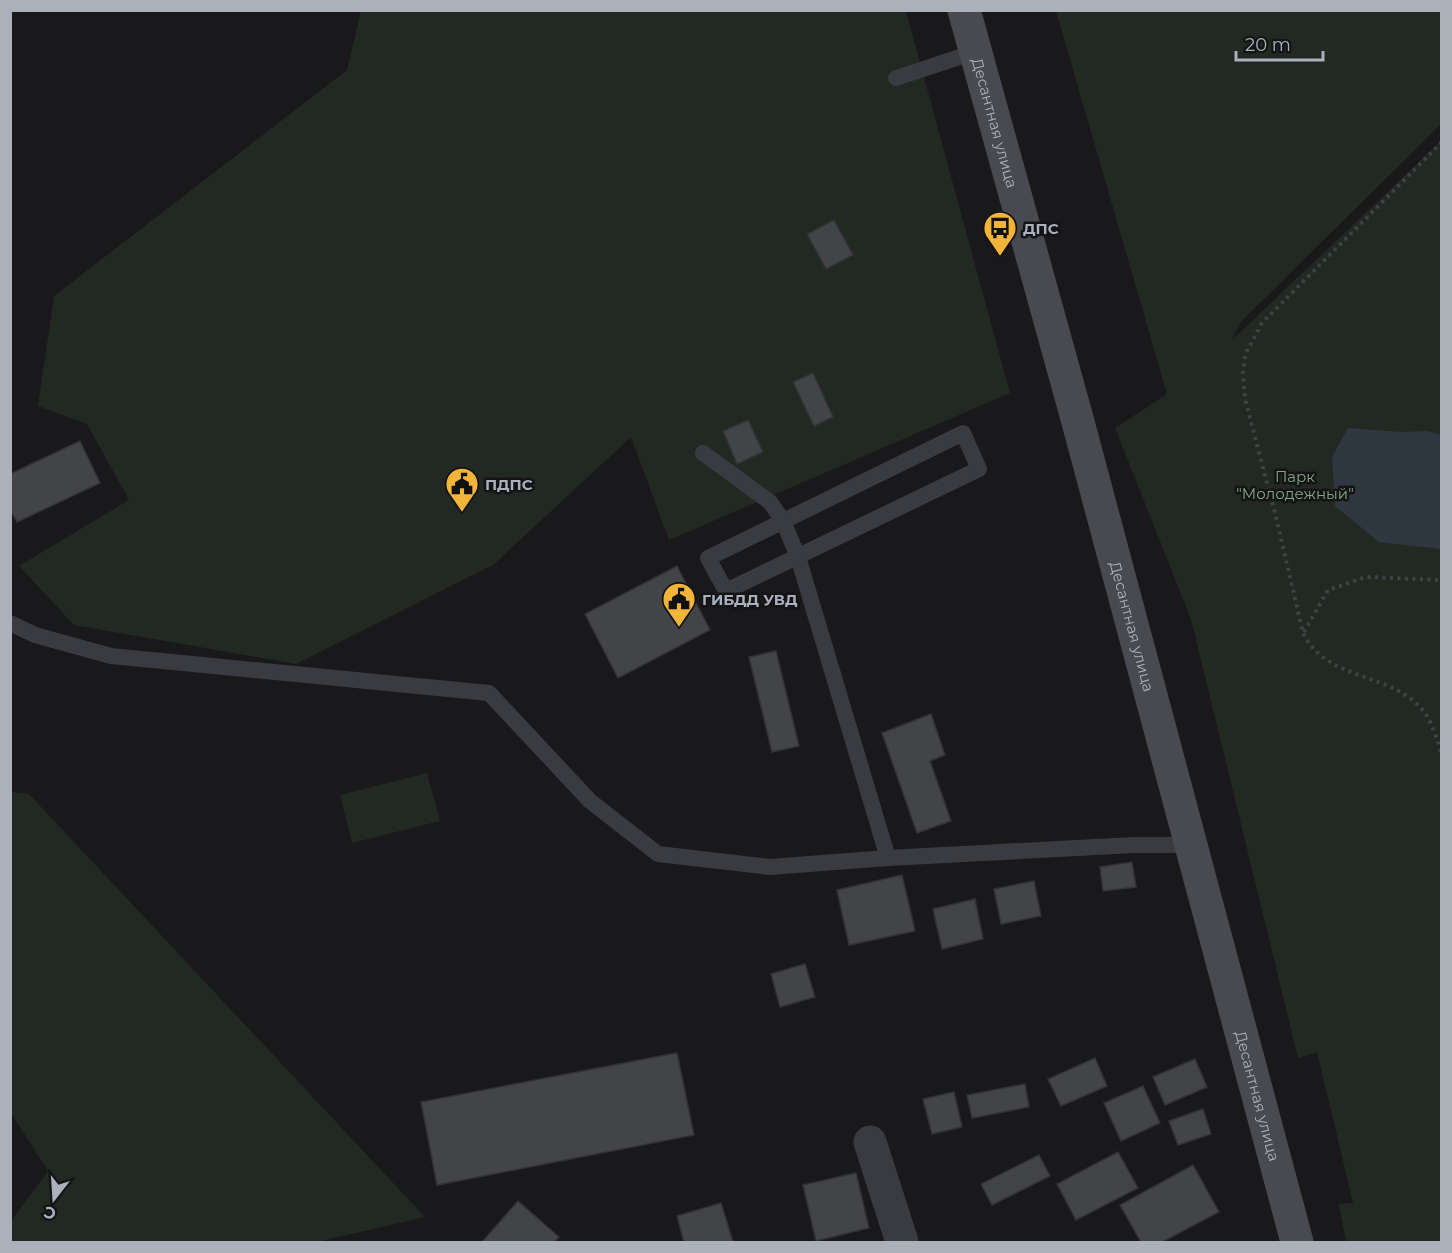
<svg xmlns="http://www.w3.org/2000/svg" width="1452" height="1253" viewBox="0 0 1452 1253" font-family="Montserrat,sans-serif">
  <rect width="100%" height="100%" fill="#19191b"/>
  <g fill="#212922">
    <polygon points="361,11 906,11 1010,393 669,540 631,437 493,565 296,664 74,625 19,566 129,500 87,424 38,406 54,296 347,70"/>
    <polygon points="1056,11 1441,11 1441,124 1241,322 1231,341 1441,141 1441,1242 1346,1242 1339,1204 1353,1203 1317,1052 1298,1058 1191,619 1115,428 1167,394"/>
    <polygon points="427,773 440,821 352,843 340,795"/>
    <polygon points="11,792 29,794 425,1217 317,1242 11,1242 11,1221 48,1171 11,1113"/>
  </g>
  <polygon fill="#2f3840" points="1348,428 1401,432 1427,431 1441,435 1441,549 1379,542 1335,506 1332,457"/>
  <g fill="#434448" stroke="#333337" stroke-width="1.5">
    <polygon points="834,220 853,255 826,269 807,234"/>
    <polygon points="813,373 833,417 814,426 793,382"/>
    <polygon points="748,420 763,452 737,464 723,431"/>
    <polygon points="80,441 100,483 17,522 10,510 10,474"/>
    <polygon points="677,566 710,630 618,678 585,614"/>
    <polygon points="776,651 799,746 772,752 749,657"/>
    <polygon points="931,714 945,755 930,761 951,821 917,833 882,733"/>
    <polygon points="1132,862 1136,887 1103,891 1100,867"/>
    <polygon points="902,875 915,931 849,945 837,890"/>
    <polygon points="1034,881 1041,916 1001,924 994,889"/>
    <polygon points="975,899 983,939 942,949 933,909"/>
    <polygon points="805,964 815,997 780,1007 771,974"/>
    <polygon points="677,1053 694,1135 437,1185 421,1102"/>
    <polygon points="1095,1058 1107,1086 1061,1106 1048,1079"/>
    <polygon points="1195,1059 1207,1087 1165,1105 1153,1077"/>
    <polygon points="1025,1084 1029,1107 972,1118 967,1095"/>
    <polygon points="1143,1086 1160,1123 1121,1141 1104,1103"/>
    <polygon points="954,1092 962,1127 932,1134 923,1099"/>
    <polygon points="1203,1109 1211,1134 1178,1145 1169,1121"/>
    <polygon points="1118,1152 1138,1188 1076,1220 1057,1184"/>
    <polygon points="1039,1155 1050,1176 992,1205 981,1184"/>
    <polygon points="1193,1165 1219,1212 1162,1242 1141,1242 1120,1205"/>
    <polygon points="856,1173 869,1228 816,1241 803,1185"/>
    <polygon points="518,1201 559,1237 554,1242 482,1242"/>
    <polygon points="721,1203 733,1242 684,1242 677,1216"/>
  </g>
  <g fill="none" stroke-linecap="round" stroke-linejoin="round">
    <g stroke="#404247" stroke-width="4" stroke-dasharray="3 4.5" stroke-linecap="butt">
      <path d="M1442 142 1262 323 1245 355 1243 373 1245 399 1276 517 1303 633C1326 680 1386 672 1419 706 1432 719 1437 739 1442 756"/>
      <polyline points="1304,632 1328,590 1366,577 1442,580"/>
    </g>
    <g stroke="#3a3b40" stroke-width="16">
      <polyline points="896,78 975,52"/>
      <polygon points="963,433 979,469 726,591 708,558"/>
      <polyline points="703,453 770,502 783,521 798,557 888,858"/>
      <polyline points="10,623 35,635 111,656 489,693 590,801 658,854 770,867 888,858 1134,845 1191,845"/>
    </g>
    <polyline stroke="#3a3b40" stroke-width="33" points="870,1142 902,1242"/>
    <path stroke="#484a50" stroke-width="33" id="s1" d="M964 10 1078 422 1297 1242"/>
  </g>
  <defs>
    <g id="bus-pin" transform="scale(1.725)"><path d="M0 17L-7.5 6A9.5 9.5 0 1 1 7.5 6Z" fill="#f2b53a" stroke="#141416"/><path d="M-5-6H5V4H4V6H2V4H-2V6H-4V4H-5ZM-3.5-4V0h7V-4ZM-3.5 1.2v1.5H-2V1.2ZM2 1.2v1.5H3.5V1.2Z" fill="#111"/></g>
    <g id="civic-pin" transform="scale(1.725)"><path d="M0 17L-7.5 6A9.5 9.5 0 1 1 7.5 6Z" fill="#f2b53a" stroke="#141416"/><path d="M-.6-6.5H3V-4.5H.6V-3L4-1V1h2V6H-6V1h2V-1L-.6-3ZM-1.2 2.5V6h2.4V2.5Z" fill="#111"/></g>
  </defs>
  <g fill-rule="evenodd">
    <use href="#bus-pin" x="1000" y="228"/>
    <use href="#civic-pin" x="462" y="484"/>
    <use href="#civic-pin" x="679" y="599"/>
  </g>
  <g text-anchor="middle" dominant-baseline="central" stroke-width="5" stroke-linejoin="round" paint-order="stroke">
    <g font-size="15" fill="#abb0bb" stroke="#141416">
      <text stroke="none"><textPath href="#s1" startOffset="117">Десантная улица</textPath></text>
      <text stroke="none"><textPath href="#s1" startOffset="639">Десантная улица</textPath></text>
      <text stroke="none"><textPath href="#s1" startOffset="1125">Десантная улица</textPath></text>
    </g>
    <g font-size="15" font-weight="bold" fill="#abb0bb" stroke="#141416" text-anchor="start">
      <text x="1023" y="228">ДПС</text>
      <text x="485" y="484">ПДПС</text>
      <text x="702" y="599">ГИБДД УВД</text>
    </g>
    <g font-size="15" fill="#83a685" stroke="#141416">
      <text x="1295" y="476">Парк<tspan x="1295" dy="17">"Молодежный"</tspan></text>
    </g>
  </g>
  <rect width="1452" height="1253" fill="none" stroke="#abb0bb" stroke-width="24"/>
  <g transform="translate(54 1199) rotate(197)" stroke="#141416" stroke-width="4.5" paint-order="stroke">
  <path d="M0-4.5L10 22L0 15L-10 22Z" fill="#abb0bb"/>
  <text y="-9" font-size="16" font-weight="bold" text-anchor="middle" fill="#abb0bb">С</text>
  </g>
  <path d="M1236 51v9h87v-9" fill="none" stroke="#abb0bb" stroke-width="3"/>
  <text x="1245" y="51" font-size="18" fill="#abb0bb" stroke="#141416" stroke-width="4.5" paint-order="stroke">20 m</text>
</svg>
